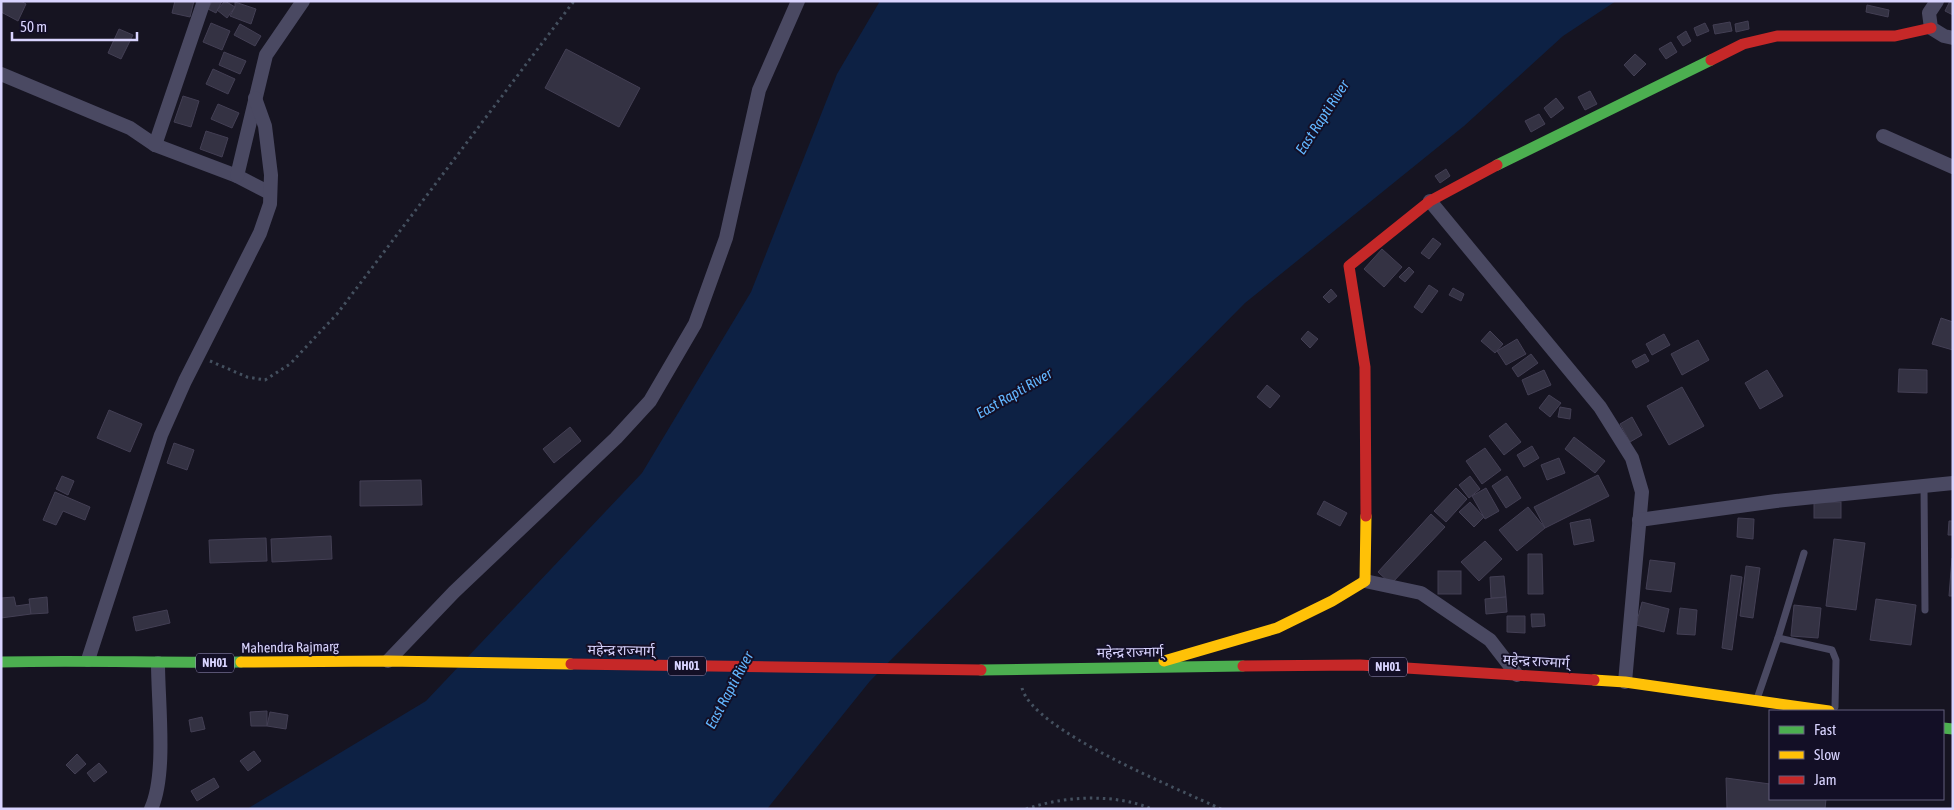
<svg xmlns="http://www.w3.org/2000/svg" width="1954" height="810" viewBox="0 0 1954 810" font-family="'Asap Condensed','Noto Sans Devanagari',sans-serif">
  <rect width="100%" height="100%" fill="#161421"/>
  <polygon fill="#0d2144" points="880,1 1616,1 1563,36 1464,126 1245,303 870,681 767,809 247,809 426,701 642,473 751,292 837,74"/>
  <g fill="#343243" stroke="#433f54">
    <polygon points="1,1 21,1 26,4 18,21 1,12"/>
    <polygon points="175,1 194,1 190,17 172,13"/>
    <polygon points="212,1 222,1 216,13 208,9"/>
    <polygon points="225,1 235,7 227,18 217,10"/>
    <polygon points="1950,1 1953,1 1953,15 1945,11"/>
    <polygon points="235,2 256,9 251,24 230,16 235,7"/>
    <polygon points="1867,5 1889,10 1888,17 1866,12"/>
    <polygon points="1748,21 1749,29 1736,32 1735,24"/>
    <polygon points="1730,22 1732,31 1715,34 1713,25"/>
    <polygon points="211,23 230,31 222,50 203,42"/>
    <polygon points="1705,23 1709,31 1697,36 1694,28"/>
    <polygon points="240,24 261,36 255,46 234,35"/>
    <polygon points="119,29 133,35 121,59 108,53"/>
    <polygon points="1686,31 1691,41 1683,46 1677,37"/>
    <polygon points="1671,42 1677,52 1666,59 1659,49"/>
    <polygon points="566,49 640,88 619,127 545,88"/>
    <polygon points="224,52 246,61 240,74 219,65"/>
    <polygon points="1635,54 1646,64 1634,76 1624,65"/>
    <polygon points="213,69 235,79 228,94 206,84"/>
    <polygon points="1590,91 1597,104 1585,110 1578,97"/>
    <polygon points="183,96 199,101 191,127 174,122"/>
    <polygon points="1556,98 1564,108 1551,118 1544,108"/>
    <polygon points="218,104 239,113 232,128 211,119"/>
    <polygon points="1539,114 1545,124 1531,132 1525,121"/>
    <polygon points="206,131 228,138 222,157 200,149"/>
    <polygon points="1446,169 1450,176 1440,183 1435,176"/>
    <polygon points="1433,238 1441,244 1429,259 1421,253"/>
    <polygon points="1382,249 1402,267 1384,287 1364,269"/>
    <polygon points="1409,267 1414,272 1405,282 1399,277"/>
    <polygon points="1429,285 1438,291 1422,313 1414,307"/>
    <polygon points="1453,288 1464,294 1461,301 1449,295"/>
    <polygon points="1331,289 1337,296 1329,303 1323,297"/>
    <polygon points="1941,318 1953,322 1953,350 1932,344"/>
    <polygon points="1308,331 1318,339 1310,348 1301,339"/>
    <polygon points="1490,331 1503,344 1495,353 1481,341"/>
    <polygon points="1664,334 1670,345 1652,355 1646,344"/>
    <polygon points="1517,339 1526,354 1506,365 1497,351"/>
    <polygon points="1698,340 1709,360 1682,375 1671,354"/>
    <polygon points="1531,354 1538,363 1518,377 1512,368"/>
    <polygon points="1645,354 1649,361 1636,368 1632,361"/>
    <polygon points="1899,369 1927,370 1927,393 1898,392"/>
    <polygon points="1544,370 1551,385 1528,395 1522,380"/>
    <polygon points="1767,370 1783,396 1760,409 1745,383"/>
    <polygon points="1267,385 1280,396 1270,408 1257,397"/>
    <polygon points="1682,387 1704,426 1669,445 1647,406"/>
    <polygon points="1549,395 1561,403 1550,417 1539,408"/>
    <polygon points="1560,407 1571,409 1570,419 1558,417"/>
    <polygon points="109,410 142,424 130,452 97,438"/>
    <polygon points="1632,417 1642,435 1630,442 1620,424"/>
    <polygon points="1506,423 1521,442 1504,455 1489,436"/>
    <polygon points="570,427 581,441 554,463 543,449"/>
    <polygon points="1574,437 1605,461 1595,473 1565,449"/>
    <polygon points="174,443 194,450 187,470 167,463"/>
    <polygon points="1532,446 1539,458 1524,467 1517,455"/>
    <polygon points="1485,448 1501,470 1482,484 1466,461"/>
    <polygon points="1559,458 1565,473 1547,480 1541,465"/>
    <polygon points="1598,475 1609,496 1545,528 1534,507"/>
    <polygon points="62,476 74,481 68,495 56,489"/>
    <polygon points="1470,476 1480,489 1469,498 1459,485"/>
    <polygon points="1507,476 1521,498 1506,508 1492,486"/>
    <polygon points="421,480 422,505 360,506 360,481"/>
    <polygon points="1456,488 1467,499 1446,522 1434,511"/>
    <polygon points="1486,488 1499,511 1485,519 1472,496"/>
    <polygon points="55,492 90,507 85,520 63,511 56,525 43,520"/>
    <polygon points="1324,501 1347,513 1340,526 1317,514"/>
    <polygon points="1470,502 1484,517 1474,527 1459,512"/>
    <rect x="1814" y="502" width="27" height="16"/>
    <polygon points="1528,507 1545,528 1517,551 1499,530"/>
    <polygon points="1431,514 1445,527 1391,584 1378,572"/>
    <polygon points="1738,518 1754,519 1753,539 1737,537"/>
    <polygon points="1590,519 1594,541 1574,545 1570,523"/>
    <polygon points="1949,521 1953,521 1953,535 1948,535"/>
    <polygon points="331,536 332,559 272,562 271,539"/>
    <polygon points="266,538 267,561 210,563 209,540"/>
    <polygon points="1834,539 1865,543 1856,610 1826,606"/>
    <polygon points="1485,541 1502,559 1479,581 1461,562"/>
    <polygon points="1528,554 1542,554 1543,594 1528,594"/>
    <polygon points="1952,558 1953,558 1953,596 1949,596"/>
    <polygon points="1650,560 1675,563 1671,592 1646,589"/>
    <polygon points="1746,566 1760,568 1753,618 1740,616"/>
    <rect x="1438" y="571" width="23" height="23"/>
    <polygon points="1731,575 1742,577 1732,650 1722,648"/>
    <polygon points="1504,576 1506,597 1491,598 1490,577"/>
    <polygon points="14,597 16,606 30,604 31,614 1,618 1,598"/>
    <polygon points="47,597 48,613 31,614 29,599"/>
    <polygon points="1506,597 1507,612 1486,614 1485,599"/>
    <polygon points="1876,599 1916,605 1911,645 1870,640"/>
    <polygon points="1642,602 1669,609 1664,632 1636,625"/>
    <polygon points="1794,605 1821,608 1818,638 1791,636"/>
    <polygon points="1680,608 1697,610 1695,635 1677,634"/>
    <polygon points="167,610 170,623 136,631 133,617"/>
    <polygon points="1531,614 1544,614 1545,626 1532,627"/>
    <polygon points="1507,616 1525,616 1525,633 1507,632"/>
    <polygon points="267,711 267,726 251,726 250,712"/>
    <polygon points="270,712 288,715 286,729 267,726"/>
    <polygon points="202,717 205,729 191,732 189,720"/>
    <polygon points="254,751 261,761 248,771 240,761"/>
    <polygon points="77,754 86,764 75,774 66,765"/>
    <polygon points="99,763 107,772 94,782 87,773"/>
    <polygon points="214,778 219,787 197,801 191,791"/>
    <polygon points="1726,778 1770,784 1770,799 1826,799 1825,809 1727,809"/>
  </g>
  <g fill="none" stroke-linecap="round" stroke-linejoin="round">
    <g stroke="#44505f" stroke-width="3" stroke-dasharray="2.5 4" stroke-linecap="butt">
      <polyline points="210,361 247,377 265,380 290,364 337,314 574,1"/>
      <path d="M1022 688C1033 731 1179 789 1221 809"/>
      <path d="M1026 809C1064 796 1114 793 1152 809"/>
    </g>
    <g stroke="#4a4962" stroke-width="7">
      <polyline points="1924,486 1925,610"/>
      <polyline points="1778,638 1804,553"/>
      <polyline points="1758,696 1778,638 1832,650 1836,660 1835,707"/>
    </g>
    <g stroke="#4a4962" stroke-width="14">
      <polyline points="1937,1 1929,13 1931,28 1944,36 1953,38"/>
      <polyline points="1,74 130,128 155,145 237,176 270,193"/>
      <polyline points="1883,136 1953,167"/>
      <polyline points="155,145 204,1"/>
      <polyline points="237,176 266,55 303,1"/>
      <polyline points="1430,201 1600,407 1632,458 1642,492 1625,682"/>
      <polyline points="1639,520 1776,501 1953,483"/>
      <polyline points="1365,581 1421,593 1490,640 1517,675"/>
      <polyline points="88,660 161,435 185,381 260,233 270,204 271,175 265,126 255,98"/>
      <polyline points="388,661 454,592 616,438 650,401 695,324 726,238 759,90 798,1"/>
      <path d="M151 809C167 774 158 704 158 663"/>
    </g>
    <g stroke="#4caf50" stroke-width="11">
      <polyline points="1497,165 1711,60"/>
      <path d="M1 662C81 660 161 663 241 662"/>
      <polyline points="981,670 1243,666"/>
      <polyline points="1943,728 1953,729"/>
    </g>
    <g stroke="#ffc107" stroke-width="11">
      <polyline points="1164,661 1277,628 1332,601 1365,581 1366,516"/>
      <polyline points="241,662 387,661 571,664"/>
      <polyline points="1594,680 1625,682 1829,711"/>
    </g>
    <g stroke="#c62828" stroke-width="11">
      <polyline points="1711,60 1743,44 1777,36 1895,36 1931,28"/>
      <polyline points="1366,516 1365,367 1349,266 1430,201 1497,165"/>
      <polyline points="571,664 981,670"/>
      <polyline points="1243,666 1360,665 1594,680"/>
    </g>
  </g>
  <g text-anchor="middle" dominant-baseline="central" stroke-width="4" stroke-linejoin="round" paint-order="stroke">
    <g fill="#130f26" stroke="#9e99be" stroke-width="1">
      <rect x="196" y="653.5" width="38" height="19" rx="4"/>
      <rect x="668" y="656.5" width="38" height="19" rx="4"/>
      <rect x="1369" y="657.5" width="38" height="19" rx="4"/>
    </g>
    <g font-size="12" font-weight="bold" fill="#d9d4ff">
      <text x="215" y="663">NH01</text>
      <text x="687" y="666">NH01</text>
      <text x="1388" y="667">NH01</text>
    </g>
    <g font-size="14" fill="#d9d4ff" stroke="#130f26">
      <text transform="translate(290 647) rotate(-1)">Mahendra Rajmarg</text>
      <text transform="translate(621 650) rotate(1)">महेन्द्र राज्मार्ग्</text>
      <text transform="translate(1130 652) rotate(-1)">महेन्द्र राज्मार्ग्</text>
      <text transform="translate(1536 661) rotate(3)">महेन्द्र राज्मार्ग्</text>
    </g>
    <g font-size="15" font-style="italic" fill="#62b6ff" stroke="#130f26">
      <text transform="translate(1322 117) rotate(-57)">East Rapti River</text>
      <text transform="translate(1014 393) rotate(-30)">East Rapti River</text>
      <text transform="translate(729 690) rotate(-62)">East Rapti River</text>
    </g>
  </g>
  <rect width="1954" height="810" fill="none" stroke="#d9d4ff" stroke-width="5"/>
  <rect x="1769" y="710" width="175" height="90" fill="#130f26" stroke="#625e7d"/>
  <rect x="1779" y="726" width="25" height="8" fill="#4caf50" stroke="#625e7d"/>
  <text x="1814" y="735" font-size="15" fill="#d9d4ff">Fast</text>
  <rect x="1779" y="751" width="25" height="8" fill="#ffc107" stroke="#625e7d"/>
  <text x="1814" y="760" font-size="15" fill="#d9d4ff">Slow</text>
  <rect x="1779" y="776" width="25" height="8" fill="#c62828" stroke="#625e7d"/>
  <text x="1814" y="785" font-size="15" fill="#d9d4ff">Jam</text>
  <path d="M12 32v8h125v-8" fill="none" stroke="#d9d4ff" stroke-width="2.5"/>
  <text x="20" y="32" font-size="15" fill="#d9d4ff" stroke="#130f26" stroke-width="4" paint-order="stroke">50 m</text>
</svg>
